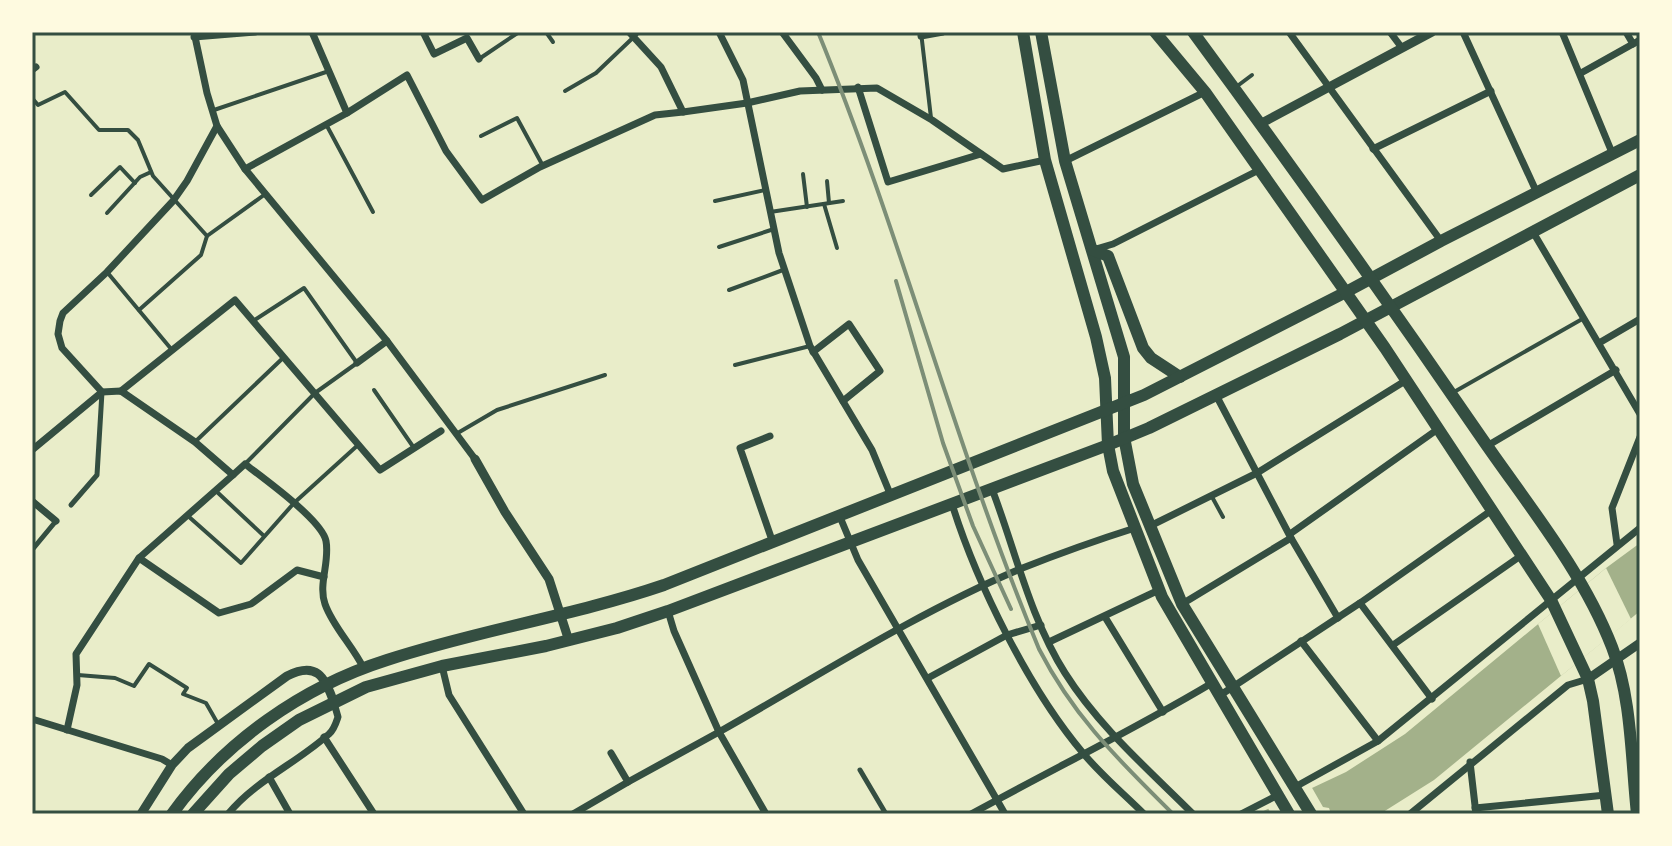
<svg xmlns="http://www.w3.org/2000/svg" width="1672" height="846" viewBox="0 0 1672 846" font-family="Rubik,sans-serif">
  <rect width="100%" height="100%" fill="#e9edc9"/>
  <polygon fill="#a3b18a" points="1640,543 1640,611 1434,780 1380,814 1257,814 1346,772 1405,734 1606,568"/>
  <g fill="#e9edc9">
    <polygon points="1606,568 1631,619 1561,676 1538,624"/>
    <polygon points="1311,786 1323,807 1329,808 1331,814 1271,814 1268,808"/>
  </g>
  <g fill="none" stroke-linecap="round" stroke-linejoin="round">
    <g stroke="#344e41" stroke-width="4">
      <polyline points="546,32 553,42"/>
      <polyline points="921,32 931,118"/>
      <polyline points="479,59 519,32"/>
      <polyline points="1236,87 1252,75"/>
      <polyline points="565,91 596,73 639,32"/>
      <polyline points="32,98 38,105 65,92 99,130 128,130 138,140 153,176 207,236 264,195"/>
      <polyline points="214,110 329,71"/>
      <polyline points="327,126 373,212"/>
      <polyline points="481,136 517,118 543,166"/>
      <polyline points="803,174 807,207"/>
      <polyline points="827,181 829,203"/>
      <polyline points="91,195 120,167 135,183"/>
      <polyline points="715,201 765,190"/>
      <polyline points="824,204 837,248"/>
      <polyline points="770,212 843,201"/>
      <polyline points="107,213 140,177 151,172"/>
      <polyline points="719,247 774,229"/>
      <polyline points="107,272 172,350"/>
      <polyline points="729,290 783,270"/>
      <polyline points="139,310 201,255 207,236"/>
      <polyline points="735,365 810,346"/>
      <polyline points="374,390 414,448"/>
      <polyline points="1454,392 1584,318"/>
      <polyline points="456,434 497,410 605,375"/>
      <polyline points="196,441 284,357"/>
      <polyline points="245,464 315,393 357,363 304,288 253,321"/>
      <polyline points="216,491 264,536"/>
      <polyline points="1211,495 1223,517"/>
      <polyline points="188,516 241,563 294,503 358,445"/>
      <polyline points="78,675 115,678 134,686 149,664 187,688 183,694 206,703 218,724"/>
    </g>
    <g stroke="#344e41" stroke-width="5">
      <polyline points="71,505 97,475 102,392"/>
      <polyline points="32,550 56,521"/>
      <polyline points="860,770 886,814"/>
    </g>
    <g stroke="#344e41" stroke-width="7">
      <polyline points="194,32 207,93 217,126 245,169 387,341 475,459"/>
      <polyline points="312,32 347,113"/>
      <polyline points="423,32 434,54 467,38 479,59"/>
      <polyline points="629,32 661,67 683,112 747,103 800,91 877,88 932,120 1003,169 1045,160"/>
      <polyline points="719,32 743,80 779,253 810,346 872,450 891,496"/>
      <polyline points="782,32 816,78 822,90"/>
      <polyline points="1289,32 1441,241"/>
      <polyline points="1390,32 1402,48"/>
      <polyline points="1463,32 1537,193"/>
      <polyline points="1562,32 1613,155"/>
      <polyline points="1626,32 1633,44"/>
      <polyline points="921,36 943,32"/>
      <polyline points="194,37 255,32"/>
      <polyline points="32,70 36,67"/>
      <polyline points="1581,73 1640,40"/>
      <polyline points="858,87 888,182 981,154"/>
      <polyline points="1373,149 1491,91"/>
      <polyline points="1065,161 1205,92"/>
      <polyline points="245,169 347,113 407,75 446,151 482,200 540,167 655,115 683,112"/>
      <polyline points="1533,232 1640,414"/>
      <polyline points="1096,249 1113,244 1259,170"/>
      <polyline points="1599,343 1640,319"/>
      <polyline points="813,352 849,324 880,371 843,401"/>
      <polyline points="357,363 387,341"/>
      <polyline points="121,391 235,300 380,470 441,431"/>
      <polyline points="1216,395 1291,538 1338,618"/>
      <polyline points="770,436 740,448 773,543"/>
      <polyline points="1487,446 1616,370"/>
      <polyline points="32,450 102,392 62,348 58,334 60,321 63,313 107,272 173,201 187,181 217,126"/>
      <path d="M233 475 245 464C263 478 322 520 326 541 330 562 318 584 325 604 333 627 353 646 364 669"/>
      <path d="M992 489C1015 549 1030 618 1065 673 1099 727 1148 769 1193 814"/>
      <polyline points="32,501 56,521"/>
      <path d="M952 504C977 584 1029 689 1083 753 1101 775 1124 794 1144 814"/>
      <polyline points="840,517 858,560 997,800 971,814"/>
      <polyline points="1150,526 1257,473 1405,381"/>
      <polyline points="1290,534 1438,429"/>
      <polyline points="1617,544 1612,508 1640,437"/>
      <polyline points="139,558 219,613 251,604 297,570 324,577"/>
      <polyline points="1360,603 1432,699"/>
      <polyline points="1182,604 1291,538"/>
      <path d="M668 611 674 631 719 732C818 676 916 613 1020 569 1058 554 1097 540 1135 528"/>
      <polyline points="1105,617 1163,712"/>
      <polyline points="1301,641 1378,741"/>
      <polyline points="1049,642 1159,590"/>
      <polyline points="1393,645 1522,555"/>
      <polyline points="442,666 449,695 524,814"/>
      <polyline points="928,678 1007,635 1041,625"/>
      <polyline points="1219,696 1360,603 1492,510"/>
      <polyline points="32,719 162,759 172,765"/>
      <polyline points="67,730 77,685 76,654 139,558 233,475 195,442 121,391 102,392"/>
      <polyline points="324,737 374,814"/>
      <polyline points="1470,762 1476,814"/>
      <polyline points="269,777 290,814"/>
      <polyline points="628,782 719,732 766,814"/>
      <polyline points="1295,787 1378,741 1640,528"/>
      <polyline points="1475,808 1606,795"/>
      <path d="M228 814C256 780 297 763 329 734 334 730 336 723 338 717L334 703"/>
      <polyline points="573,814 628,782 611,753"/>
      <path d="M1005 814 997 800C1069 761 1142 725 1212 683"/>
      <polyline points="1241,814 1278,795"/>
      <polyline points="1410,814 1568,685 1588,679"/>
    </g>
    <g stroke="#344e41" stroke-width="9">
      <polyline points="1260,124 1432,32"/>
      <polyline points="475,459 505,512 549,579 569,641"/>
      <polyline points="1588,679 1640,643"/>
      <path d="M141 814 172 765 188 748 287 676C316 661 325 676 334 703"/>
    </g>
    <g stroke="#344e41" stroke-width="12">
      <polyline points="1023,32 1045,160 1096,337 1105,378 1108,445 1113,471 1162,597 1289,814"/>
      <polyline points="1041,32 1065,161 1124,357 1124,437 1133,484 1182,604 1311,814"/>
      <polyline points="1093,250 1108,256 1143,348 1151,358 1180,377"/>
      <path d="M172 814C224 742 302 687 387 660 478 630 573 616 664 585L1144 395 1346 292 1441 241 1640 140"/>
      <polyline points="193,814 229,774 262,746 299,720 366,687 442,666 546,646 617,628 668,611 1108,445 1149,428 1340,334 1640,175"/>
    </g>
    <g stroke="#344e41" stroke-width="12">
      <polyline points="1155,32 1205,92 1385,348 1551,600 1588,679 1593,701 1608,814"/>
      <path d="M1193 32C1291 165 1387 300 1481 437 1527 504 1582 570 1612 647 1632 698 1631 760 1637 814"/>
    </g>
    <g stroke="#7c8e77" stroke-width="4">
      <path d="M818 32C901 234 955 447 1039 649 1075 719 1119 760 1173 814"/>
      <polyline points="896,281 943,443 973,526 1011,609"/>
    </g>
  </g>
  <rect width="1672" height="846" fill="none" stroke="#fefae0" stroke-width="68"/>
  <rect x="34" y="34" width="1604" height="778" fill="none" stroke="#344e41" stroke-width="3"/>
</svg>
